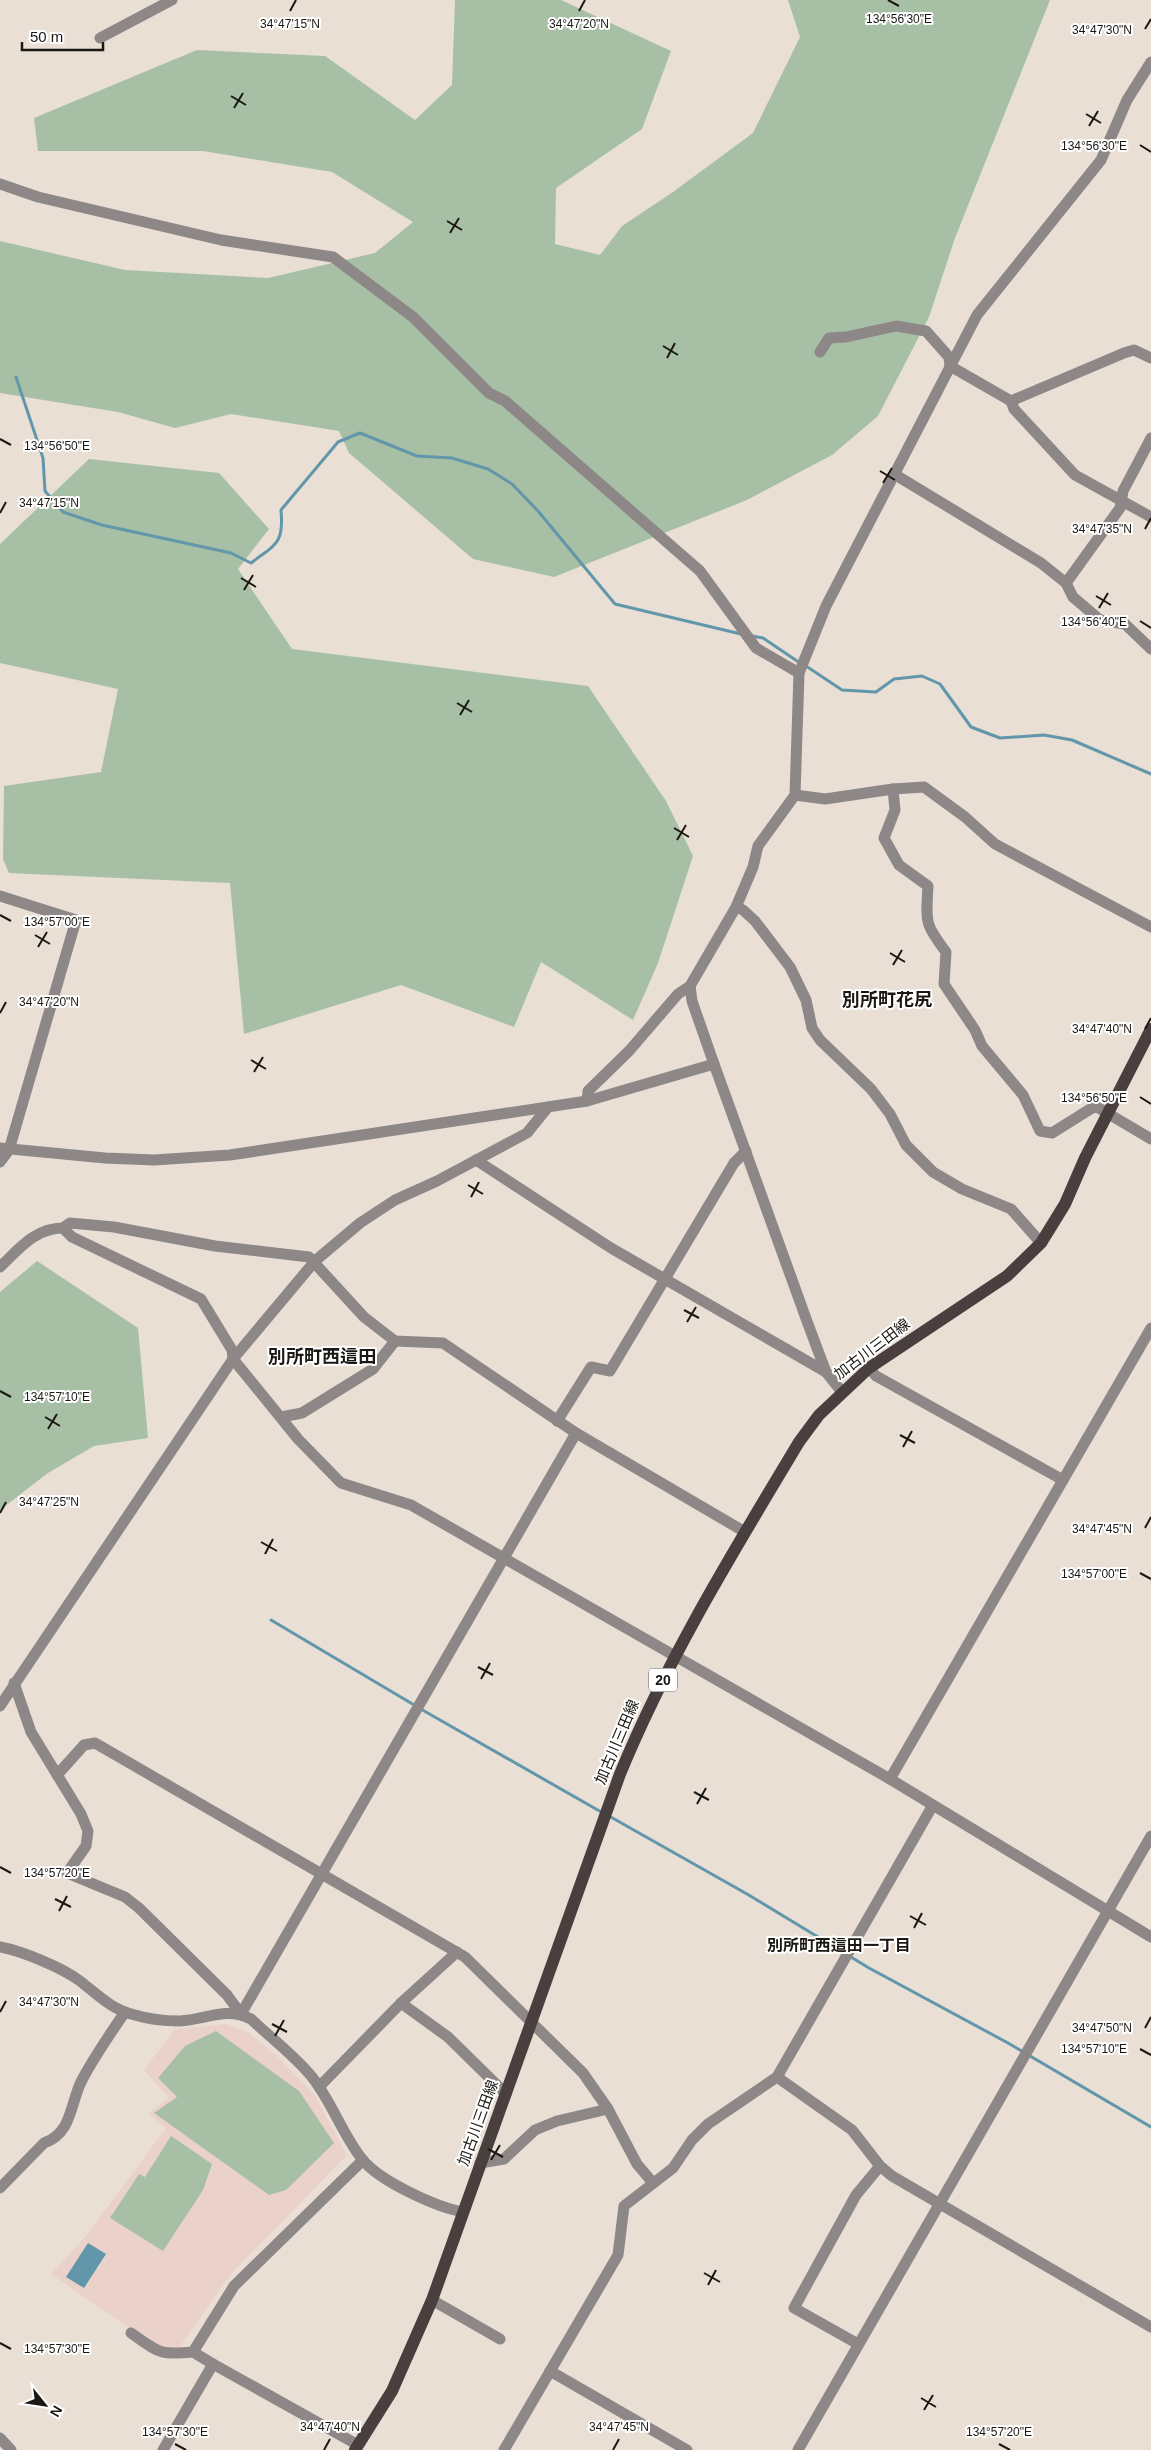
<svg xmlns="http://www.w3.org/2000/svg" width="1151" height="2450" viewBox="0 0 1151 2450" font-family="Helvetica,'Noto Sans JP',sans-serif">
  <style>
    .education { fill: #ead1ca }
    .green { fill: #a7c0a5 }
    .water { fill: #6296aa }
    .lines { fill: none; stroke-linecap: round; stroke-linejoin: round }
    .stream { stroke: #6296aa; stroke-width: 3 }
    .minor { stroke: #8d8787; stroke-width: 11 }
    .major { stroke: #4a3f3f; stroke-width: 12 }
    .ticks { fill: none; stroke: #1b1814; stroke-width: 2 }
    .labels { text-anchor: middle; stroke-width: 4; stroke-linejoin: round; paint-order: stroke }
    .shield { fill: #fff; stroke: #5f5d5a; stroke-width: 1 }
    .shield-label { font-size: 14px; font-weight: bold; fill: #1b1814 }
    .street-label { font-size: 15px; fill: #1b1814; stroke: #fff }
    .neighbourhood-label { font-size: 16px; font-weight: bold; fill: #1b1814; stroke: #fff }
    .quarter-label { font-size: 18px; font-weight: bold; fill: #1b1814; stroke: #fff }
    .ticks-label { font-size: 12px; text-anchor: middle; fill: #1b1814; stroke: #fff; stroke-width: 4; stroke-linejoin: round; paint-order: stroke }
  </style>
  <rect width="100%" height="100%" fill="#e9dfd4"/>
  <path class="education" d="M226 2024 248 2032 277 2056 314 2094 347 2155 231 2274 178 2349 156 2347 51 2274 86 2236 166 2128 149 2113 169 2098 144 2070 175 2029Z"/>
  <g class="green">
    <path d="M455 0H561L671 51 642 129 556 188 555 244 600 255 622 226 673 192 753 133 800 37 788 0H1050L955 238 929 317 878 416 832 455 747 500 554 577 473 559 349 453 339 431 231 414 175 428 118 412 0 393V241L125 270 268 278 375 253 413 222 332 172 203 151H38L34 118 197 50 325 56 415 120 452 85Z"/>
    <path d="M89 459 219 473 269 529 238 569 292 649 588 686 666 801 693 856 658 963 633 1020 541 962 514 1027 401 985 244 1034 230 883 9 873 3 859 4 786 101 772 118 689 0 663V544Z"/>
    <path d="M37 1261 138 1328 148 1438 94 1446 48 1473 0 1510V1292Z"/>
    <path d="M216 2031 299 2091 334 2143 286 2190 269 2195 154 2113 177 2097 158 2078 185 2046Z"/>
    <path d="M171 2136 212 2164 203 2190 163 2251 110 2218 139 2174 145 2177Z"/>
  </g>
  <path class="water" d="M88 2243 106 2254 84 2288 66 2277Z"/>
  <g class="lines">
    <g class="stream">
      <path d="M16 377 43 458 45 491 63 512 102 525 231 553 251 563C276 544 284 544 281 510L338 442 360 433 417 456 452 458 488 469 512 484 538 511 615 604 741 634"/>
      <path d="M752 636 763 638 800 663"/>
      <path d="M806 666 842 690 876 692 894 679 922 676 940 684 971 727 1000 738 1044 735 1072 740 1151 774"/>
      <path d="M271 1620 426 1712 603 1813"/>
      <path d="M609 1816 747 1894 869 1968 1008 2043 1151 2127"/>
    </g>
    <g class="minor">
      <path d="M100 38 172 0"/>
      <path d="M0 184 38 197 221 240 333 257 413 317 489 393 505 401 700 571 756 648 799 673"/>
      <path d="M820 352 829 338 846 337 896 326 926 331 949 357 950 366"/>
      <path d="M950 366 1011 401 1124 353 1134 350 1151 358"/>
      <path d="M1011 401 1014 409 1075 475 1151 517"/>
      <path d="M894 474 1041 563 1066 583 1073 597 1100 620 1125 624 1151 649"/>
      <path d="M1066 583 1120 508 1123 491 1151 438"/>
      <path d="M893 789 924 787 965 817 995 844 1151 927"/>
      <path d="M795 795 825 799 893 789 895 810 884 838 899 865 928 886C926 922 924 923 946 952L944 984 975 1030 982 1046 1023 1095 1040 1131 1052 1133 1092 1108 1097 1107 1151 1139"/>
      <path d="M0 896 76 920 9 1150 0 1162"/>
      <path d="M736 907 743 910 755 921 790 967 806 1000 812 1028 820 1040 871 1089 890 1114 906 1145 933 1172 962 1189 1011 1209 1041 1243"/>
      <path d="M690 986 692 1001 714 1064 808 1324 826 1372 842 1392"/>
      <path d="M587 1101 588 1091 629 1051 678 994 690 986 736 907 753 867 758 846 795 795 799 673 826 606 977 315 1101 160 1127 100 1151 62"/>
      <path d="M0 1148 105 1158 154 1160 230 1155 587 1101 714 1064"/>
      <path d="M476 1160 611 1248 826 1372"/>
      <path d="M63 1228 70 1223 114 1227 215 1246 309 1257 364 1317 395 1341 443 1343 576 1433 745 1532"/>
      <path d="M0 1267C19 1249 35 1228 63 1228L72 1237 201 1299 232 1350 233 1359 298 1439 341 1483 411 1505 890 1779 1151 1937"/>
      <path d="M869 1368 876 1376 1063 1480"/>
      <path d="M281 1417 302 1413 373 1369 395 1341"/>
      <path d="M557 1421 591 1367 610 1371 734 1163 746 1151"/>
      <path d="M14 1683 31 1732 81 1814 88 1831 86 1846 67 1873 125 1897 139 1908 227 1995 241 2014"/>
      <path d="M0 1706 233 1359 315 1261 360 1223 395 1200 437 1181 527 1133 548 1107"/>
      <path d="M57 1775 84 1745 95 1743 465 1957 583 2073 608 2109 637 2164 653 2183"/>
      <path d="M890 1779 1151 1328"/>
      <path d="M0 1947C22 1951 63 1968 80 1981 98 1995 112 2010 135 2015 148 2019 166 2021 180 2021 205 2020 226 2006 251 2019 271 2038 295 2056 312 2077 332 2102 342 2134 362 2159 379 2181 436 2207 463 2212"/>
      <path d="M401 2003 448 2037 506 2094"/>
      <path d="M241 2014 576 1433"/>
      <path d="M777 2077 852 2130 880 2166 892 2176 1151 2327"/>
      <path d="M319 2087 401 2003 457 1952"/>
      <path d="M480 2163 504 2159 535 2130 557 2121 608 2109"/>
      <path d="M0 2188 44 2143C73 2133 70 2102 82 2080 94 2057 110 2034 125 2012"/>
      <path d="M432 2300 500 2339"/>
      <path d="M131 2333C160 2353 158 2355 193 2352"/>
      <path d="M858 2344 794 2308 856 2195 880 2166"/>
      <path d="M213 2364 358 2445"/>
      <path d="M550 2371 687 2450"/>
      <path d="M0 2438 11 2450"/>
      <path d="M163 2450 213 2364 193 2352 234 2286 363 2160"/>
      <path d="M504 2450 618 2255 624 2206 673 2168 692 2140 708 2124 777 2077 933 1805"/>
      <path d="M798 2450 1151 1836"/>
    </g>
    <path class="major" d="M355 2450 392 2391 432 2300 620 1774C668 1657 735 1549 799 1442L819 1415 869 1368 1007 1276 1041 1243 1065 1204 1085 1158 1151 1029"/>
  </g>
  <path class="ticks" d="M888 0 899 6M290 11 296 0M579 11 585 0M1145 29 1151 19M231 96 246 105M234 108 243 93M1086 114 1101 123M1089 126 1098 111M1140 145 1151 152M447 221 462 230M450 233 459 218M663 346 678 355M667 358 675 343M0 439 11 445M880 471 895 480M883 483 892 468M0 513 6 502M1145 529 1151 518M241 578 256 587M244 590 253 575M1096 596 1111 605M1099 608 1108 593M1140 621 1151 628M457 703 472 712M460 715 469 700M674 828 689 837M677 840 686 825M0 915 11 921M35 935 50 944M38 947 47 932M890 953 905 962M893 965 902 950M0 1013 6 1002M1145 1029 1151 1018M251 1060 266 1069M254 1072 263 1057M1140 1097 1151 1104M468 1185 483 1194M471 1197 479 1182M684 1310 699 1318M687 1322 696 1307M0 1391 11 1397M45 1417 60 1426M48 1429 57 1414M900 1435 915 1443M903 1447 912 1431M0 1513 6 1502M1145 1528 1151 1517M261 1542 277 1551M265 1554 273 1539M1140 1573 1151 1579M478 1667 493 1675M481 1679 490 1663M694 1792 709 1800M697 1804 706 1788M0 1867 11 1873M55 1899 71 1907M59 1911 67 1896M910 1916 926 1925M914 1928 922 1913M0 2012 6 2001M272 2024 287 2032M1145 2028 1151 2017M275 2036 284 2020M1140 2049 1151 2055M488 2149 503 2157M491 2160 500 2145M704 2273 720 2282M708 2285 716 2270M0 2343 11 2349M921 2398 936 2407M924 2410 933 2395M175 2444 186 2450M999 2444 1010 2450M324 2450 330 2439M613 2450 619 2439"/>
  <g class="labels">
    <rect class="shield" x="649" y="1668.5" width="28" height="23" rx="4"/>
    <g class="shield-label">
      <text x="663" y="1685">20</text>
    </g>
    <g class="street-label">
      <text transform="translate(872 1349) rotate(-37)" y="5">加古川三田線</text>
      <text transform="translate(617 1742) rotate(-67)" y="5">加古川三田線</text>
      <text transform="translate(478 2123) rotate(-70)" y="5">加古川三田線</text>
    </g>
    <g class="neighbourhood-label">
      <text x="839" y="1951">別所町西這田一丁目</text>
    </g>
    <g class="quarter-label">
      <text x="887" y="1006">別所町花尻</text>
      <text x="322" y="1363">別所町西這田</text>
    </g>
  </g>
  <g class="ticks-label">
    <text x="899" y="23">134°56'30"E</text>
    <text x="290" y="28">34°47'15"N</text>
    <text x="579" y="28">34°47'20"N</text>
    <text x="1102" y="34">34°47'30"N</text>
    <text x="1094" y="150">134°56'30"E</text>
    <text x="57" y="450">134°56'50"E</text>
    <text x="49" y="507">34°47'15"N</text>
    <text x="1102" y="533">34°47'35"N</text>
    <text x="1094" y="626">134°56'40"E</text>
    <text x="57" y="926">134°57'00"E</text>
    <text x="49" y="1006">34°47'20"N</text>
    <text x="1102" y="1033">34°47'40"N</text>
    <text x="1094" y="1102">134°56'50"E</text>
    <text x="57" y="1401">134°57'10"E</text>
    <text x="49" y="1506">34°47'25"N</text>
    <text x="1102" y="1533">34°47'45"N</text>
    <text x="1094" y="1578">134°57'00"E</text>
    <text x="57" y="1877">134°57'20"E</text>
    <text x="49" y="2006">34°47'30"N</text>
    <text x="1102" y="2032">34°47'50"N</text>
    <text x="1094" y="2053">134°57'10"E</text>
    <text x="57" y="2353">134°57'30"E</text>
    <text x="330" y="2431">34°47'40"N</text>
    <text x="619" y="2431">34°47'45"N</text>
    <text x="175" y="2436">134°57'30"E</text>
    <text x="999" y="2436">134°57'20"E</text>
  </g>
  <g transform="translate(45 2405) rotate(120)" stroke="#ffffff" stroke-width="4" paint-order="stroke">
  <path d="M0-4L9 19L0 12L-9 19Z" fill="#1b1814"/>
  <text y="-8" font-size="14" font-weight="bold" text-anchor="middle" fill="#1b1814">N</text>
  </g>
  <path d="M22 42v8h81v-8" fill="none" stroke="#1b1814" stroke-width="2.5"/>
  <text x="30" y="42" font-size="15" fill="#1b1814" stroke="#ffffff" stroke-width="4" paint-order="stroke">50 m</text>
</svg>
